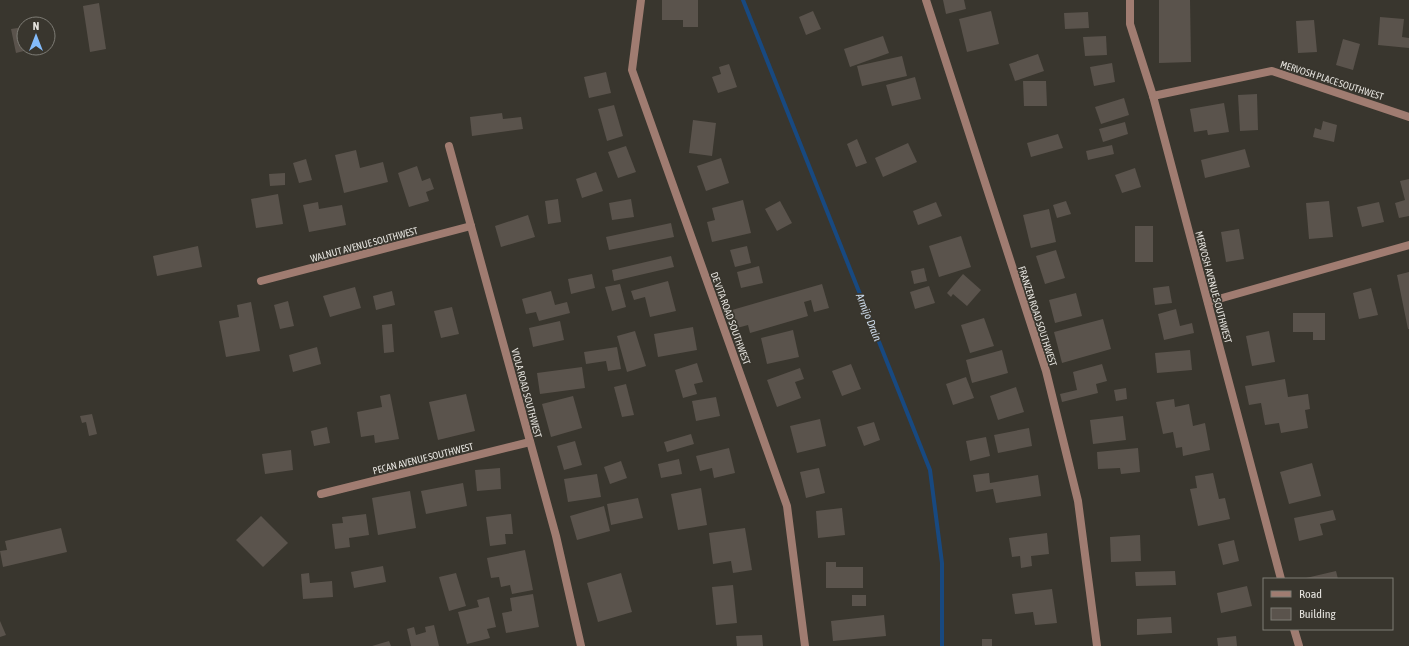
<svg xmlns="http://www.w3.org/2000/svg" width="1409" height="646" viewBox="0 0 1409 646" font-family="'Asap Condensed',sans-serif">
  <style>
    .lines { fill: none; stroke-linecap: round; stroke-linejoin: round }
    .stream { stroke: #184980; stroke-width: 4 }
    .building { fill: #5a534c }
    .street { stroke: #a07c71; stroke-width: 8 }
    .labels { text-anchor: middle; stroke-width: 3.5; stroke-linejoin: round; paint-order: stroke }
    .street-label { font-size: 10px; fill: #e6e4df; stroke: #39362e }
    .water-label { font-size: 11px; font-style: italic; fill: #cfdded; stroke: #39362e }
  </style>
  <rect width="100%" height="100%" fill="#39362e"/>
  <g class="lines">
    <path class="stream" d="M743 0 930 470 942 563V646"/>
  </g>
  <g class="building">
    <path d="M662 0H698V27H683V20H662Z"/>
    <path d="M943 0H964L966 9 946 14Z"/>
    <path d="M1159 0H1190L1191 62 1159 63Z"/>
    <path d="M99 3 106 49 90 52 83 6Z"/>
    <path d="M813 11 821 29 806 35 799 17Z"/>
    <path d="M991 11 999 44 967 52 959 19Z"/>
    <path d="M1088 12 1089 28 1065 29 1064 13Z"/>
    <path d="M1380 17 1404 19 1402 37 1409 38V48L1378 45Z"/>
    <path d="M1314 20 1317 52 1298 53 1296 21Z"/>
    <path d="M24 27V48L32 49 16 53 11 29Z"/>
    <path d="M883 36 889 53 850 67 844 49Z"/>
    <path d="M1106 36 1107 55 1085 56 1083 37Z"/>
    <path d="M1343 39 1360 44 1353 70 1336 65Z"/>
    <path d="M1038 54 1044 71 1015 81 1009 64Z"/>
    <path d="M902 56 907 76 862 86 857 66Z"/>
    <path d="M1112 63 1115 82 1094 86 1090 67Z"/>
    <path d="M729 64 737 87 718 93 712 77 721 74 719 67Z"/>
    <path d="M606 72 611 93 589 98 584 77Z"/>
    <path d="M915 77 921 99 892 106 886 85Z"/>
    <path d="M1023 81H1046L1047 106H1024Z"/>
    <path d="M1257 94 1258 130 1240 131 1238 95Z"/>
    <path d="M1124 98 1129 115 1101 124 1095 107Z"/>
    <path d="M1224 103 1229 132 1208 135 1207 130 1194 132 1190 109Z"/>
    <path d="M614 105 623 136 607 141 598 109Z"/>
    <path d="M502 113 503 119 521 117 523 129 472 136 470 117Z"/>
    <path d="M693 120 716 123 712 156 689 153Z"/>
    <path d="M1323 121 1337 125 1334 142 1313 137 1315 128 1321 130Z"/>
    <path d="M1125 122 1128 134 1103 142 1099 129Z"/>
    <path d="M1058 134 1063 148 1031 157 1027 143Z"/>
    <path d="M857 139 867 163 856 167 847 144Z"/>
    <path d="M908 143 917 162 883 177 875 158Z"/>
    <path d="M1112 145 1114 154 1088 160 1086 151Z"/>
    <path d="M626 146 636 172 618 178 608 152Z"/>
    <path d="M1245 149 1250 167 1205 178 1201 160Z"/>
    <path d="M356 150 360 168 383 162 388 182 344 193 335 155Z"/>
    <path d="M721 158 729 183 706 191 697 166Z"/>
    <path d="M306 159 312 180 299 183 293 163Z"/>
    <path d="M417 166 422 181 430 178 434 189 426 192 429 201 409 207 398 173Z"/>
    <path d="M1135 168 1141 187 1122 193 1115 175Z"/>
    <path d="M596 172 603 191 582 198 576 179Z"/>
    <path d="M285 173V185L270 186 269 174Z"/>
    <path d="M1409 179V216L1399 218 1395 203 1405 200 1400 181Z"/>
    <path d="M278 194 283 224 256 228 251 199Z"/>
    <path d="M558 199 561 222 548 224 545 201Z"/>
    <path d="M631 199 634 217 612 220 609 203Z"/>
    <path d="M743 200 751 233 712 242 707 222 715 220 712 208Z"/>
    <path d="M780 201 792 223 777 231 765 209Z"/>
    <path d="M1066 201 1071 214 1057 218 1053 205Z"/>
    <path d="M1329 201 1333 237 1309 239 1306 203Z"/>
    <path d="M318 202 319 209 342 205 346 225 309 232 303 205Z"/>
    <path d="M936 202 942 216 918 225 913 211Z"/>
    <path d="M1379 202 1384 222 1362 227 1357 207Z"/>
    <path d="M1049 209 1056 242 1031 248 1023 215Z"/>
    <path d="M528 215 535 237 501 247 495 226Z"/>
    <path d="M671 223 674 237 609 250 606 237Z"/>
    <rect x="1135" y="226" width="18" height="36"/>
    <path d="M1239 229 1244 259 1226 262 1221 232Z"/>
    <path d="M961 236 971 267 939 277 929 246Z"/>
    <path d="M198 246 202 267 157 276 153 256Z"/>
    <path d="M747 246 751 263 735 267 730 250Z"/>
    <path d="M1056 250 1065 278 1045 284 1036 256Z"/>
    <path d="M671 256 674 267 614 281 612 270Z"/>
    <path d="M759 266 763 283 741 288 737 272Z"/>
    <path d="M924 268 927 281 914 284 911 271Z"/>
    <path d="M1409 272V329H1408L1397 275Z"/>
    <path d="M592 274 595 288 571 294 568 279Z"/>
    <path d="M963 274 981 290 967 306 953 294 951 297 947 293Z"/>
    <path d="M668 281 676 311 650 317 645 297 634 300 631 291Z"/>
    <path d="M620 284 626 307 612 311 605 287Z"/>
    <path d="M822 284 829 308 814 312 811 300 804 302 808 316 750 333 748 325 737 328 732 310Z"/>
    <path d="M929 286 935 303 915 309 910 292Z"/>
    <path d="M1169 286 1172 303 1155 305 1153 288Z"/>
    <path d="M355 287 361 308 330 317 323 296Z"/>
    <path d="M1371 288 1378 315 1359 319 1353 293Z"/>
    <path d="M392 291 395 305 376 310 373 296Z"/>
    <path d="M551 291 555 305 567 302 570 313 539 321 536 312 526 314 522 299Z"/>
    <path d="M1076 293 1082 316 1055 323 1049 300Z"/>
    <path d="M288 301 294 326 280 329 274 305Z"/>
    <path d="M251 302 260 351 226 357 219 321 239 317 237 305Z"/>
    <path d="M452 307 459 334 441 338 434 311Z"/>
    <path d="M1176 309 1180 326 1192 323 1194 333 1164 340 1158 314Z"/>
    <path d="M1293 313H1325V340H1313V332H1293Z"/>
    <path d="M984 318 994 346 970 353 961 325Z"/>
    <path d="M1103 319 1111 349 1062 363 1054 332Z"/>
    <path d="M560 321 564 340 533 347 529 328Z"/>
    <path d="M392 324 394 352 384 353 382 325Z"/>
    <path d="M693 327 697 350 658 357 654 334Z"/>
    <path d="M793 330 799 357 767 364 761 338Z"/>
    <path d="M635 331 646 366 627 372 617 336Z"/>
    <path d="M1269 331 1275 362 1252 366 1246 336Z"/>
    <path d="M317 347 321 364 293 372 289 355Z"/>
    <path d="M617 347 621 369 608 371 606 361 586 364 584 352Z"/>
    <path d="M1002 350 1008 373 972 383 966 360Z"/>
    <path d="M1190 350 1192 370 1157 373 1155 353Z"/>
    <path d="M697 363 703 382 694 384 697 394 683 398 675 370Z"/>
    <path d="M851 364 861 389 842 396 832 371Z"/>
    <path d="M1102 364 1107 381 1096 384 1098 393 1062 402 1060 394 1077 390 1073 372Z"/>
    <path d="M582 367 585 388 540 394 537 373Z"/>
    <path d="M800 368 804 379 795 382 801 398 777 407 767 380Z"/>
    <path d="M966 377 974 398 953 405 946 384Z"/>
    <path d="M1285 379 1288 397 1308 394 1310 409 1305 410 1308 428 1281 433 1279 423 1265 425 1261 403 1249 405 1245 386Z"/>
    <path d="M626 384 634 415 622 417 614 387Z"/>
    <path d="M1016 387 1024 412 998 420 990 396Z"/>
    <path d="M1126 388 1127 399 1116 401 1114 390Z"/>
    <path d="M390 394 399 439 375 443 374 435 361 437 357 412 382 407 380 396Z"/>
    <path d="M466 394 475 431 438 440 429 402Z"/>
    <path d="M573 396 582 428 551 437 542 404Z"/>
    <path d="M716 397 720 416 696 421 692 401Z"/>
    <path d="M1174 399 1175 407 1189 404 1193 426 1205 423 1210 450 1183 456 1182 447 1176 448 1173 432 1163 434 1156 402Z"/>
    <path d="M92 414 97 434 89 436 86 422 82 423 80 416Z"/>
    <path d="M1123 416 1126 440 1093 444 1090 420Z"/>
    <path d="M820 419 826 446 797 453 790 426Z"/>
    <path d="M874 422 880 440 864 446 857 427Z"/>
    <path d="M327 427 330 443 314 446 311 431Z"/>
    <path d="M1029 428 1032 446 998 453 994 435Z"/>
    <path d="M691 434 694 444 667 452 664 442Z"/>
    <path d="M986 437 990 456 970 461 966 441Z"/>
    <path d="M575 441 582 465 564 470 557 446Z"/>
    <path d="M729 448 735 473 714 478 712 468 700 471 696 456Z"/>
    <path d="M1138 448 1140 472 1121 474 1120 468 1098 469 1097 452Z"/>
    <path d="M291 450 293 470 265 474 262 454Z"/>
    <path d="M679 459 682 474 661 478 658 464Z"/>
    <path d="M621 461 627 478 610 484 604 467Z"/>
    <path d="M1312 463 1321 496 1289 504 1280 472Z"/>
    <path d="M500 468 501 489 477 491 475 470Z"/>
    <path d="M819 468 825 493 806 498 800 472Z"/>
    <path d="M989 473 990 483 1038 475 1041 496 996 503 993 489 976 492 973 475Z"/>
    <path d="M1213 473 1219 499 1225 498 1230 519 1198 526 1190 489 1197 488 1195 476Z"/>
    <path d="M597 474 601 497 568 502 564 479Z"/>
    <path d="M463 483 467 506 426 514 421 491Z"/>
    <path d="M701 488 707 525 678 530 671 494Z"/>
    <path d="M410 491 416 528 378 535 372 498Z"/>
    <path d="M638 498 643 518 611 525 607 504Z"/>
    <path d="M604 506 610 531 577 540 570 516Z"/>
    <path d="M842 508 845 535 818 538 816 511Z"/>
    <path d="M1333 510 1336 520 1320 524 1323 535 1299 541 1294 518Z"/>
    <path d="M366 514 369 535 349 538 350 547 335 549 332 524 343 523 342 517Z"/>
    <path d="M511 514 513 534H505L506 544 490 546 486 517Z"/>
    <path d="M261 516 288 543 263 567 236 540Z"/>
    <path d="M61 528 67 552 3 567 0 551 7 550 5 541Z"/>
    <path d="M745 528 752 570 733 573 731 561 713 564 709 533Z"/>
    <path d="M1047 533 1049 554 1031 556 1032 566 1021 568 1020 556 1012 557 1009 538Z"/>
    <path d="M1140 535 1141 561 1111 562 1110 537Z"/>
    <path d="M1234 540 1239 561 1223 565 1218 544Z"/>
    <path d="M525 550 533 590 512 594 510 585 501 587 499 577 491 578 487 558Z"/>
    <path d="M826 562H836V567H863V588H826Z"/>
    <path d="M383 566 386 582 354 588 351 572Z"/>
    <path d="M1175 571 1176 585 1136 586 1135 572Z"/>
    <path d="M1336 571 1338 579H1306V578Z"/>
    <path d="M309 573 310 583 332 581 333 597 303 599 301 574Z"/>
    <path d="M456 573 466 606 449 611 439 577Z"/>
    <path d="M621 573 632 612 598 622 587 583Z"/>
    <path d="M733 585 737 623 716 625 712 587Z"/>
    <path d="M1247 586 1252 606 1221 613 1217 593Z"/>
    <path d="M1052 589 1057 623 1035 625 1033 612 1015 614 1012 594Z"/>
    <path d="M533 594 539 627 506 633 502 613 512 611 510 598Z"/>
    <rect x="852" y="595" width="14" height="11"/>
    <path d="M489 597 496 627 487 629 490 638 467 644 458 612 479 607 477 600Z"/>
    <path d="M884 615 886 636 833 641 831 621Z"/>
    <path d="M1171 617 1172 633 1137 635V619Z"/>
    <path d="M0 621 6 635 0 637Z"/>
    <path d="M434 625 439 646H411L407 629 414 627 416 635 426 632 425 627Z"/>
    <path d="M762 635 763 646H737L736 636Z"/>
    <path d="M1236 636 1237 646H1218L1217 638Z"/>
    <rect x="982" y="639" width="10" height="7"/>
    <path d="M389 641 391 646H372Z"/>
  </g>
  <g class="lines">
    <g class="street">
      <path d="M641 0 632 70 787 506 805 646"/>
      <path d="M926 0 1046 371 1078 501 1097 646"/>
      <path d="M1130 0V24L1153 96 1281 579"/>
      <path d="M1153 96 1272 71 1409 117"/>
      <path d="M449 146 556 536 581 646"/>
      <path d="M261 281 471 226"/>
      <path d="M1208 302 1409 245"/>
      <path d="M321 494 530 442"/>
      <path d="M1294 629 1299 646"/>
    </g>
  </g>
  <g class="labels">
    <g class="street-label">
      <text transform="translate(1332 80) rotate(18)" y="4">MERVOSH PLACE SOUTHWEST</text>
      <text transform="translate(364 244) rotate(-15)" y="4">WALNUT AVENUE SOUTHWEST</text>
      <text transform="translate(1214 287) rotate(75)" y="4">MERVOSH AVENUE SOUTHWEST</text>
      <text transform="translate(1038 316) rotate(72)" y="4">FRANZEN ROAD SOUTHWEST</text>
      <text transform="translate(731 318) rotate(70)" y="4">DE VITA ROAD SOUTHWEST</text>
      <text transform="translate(527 393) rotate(75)" y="4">VIOLA ROAD SOUTHWEST</text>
      <text transform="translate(423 458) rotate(-14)" y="4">PECAN AVENUE SOUTHWEST</text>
    </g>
    <g class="water-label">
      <text transform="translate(869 317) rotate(68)" y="4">Armijo Drain</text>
    </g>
  </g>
  <rect x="1263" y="578" width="130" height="52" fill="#39362e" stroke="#7e7c75"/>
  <rect x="1271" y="591" width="20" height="6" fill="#a07c71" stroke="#7e7c75"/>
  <text x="1299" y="598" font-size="12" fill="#e6e4df">Road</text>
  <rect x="1271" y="608" width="20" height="12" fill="#5a534c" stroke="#7e7c75"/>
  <text x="1299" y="618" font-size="12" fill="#e6e4df">Building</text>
  <g transform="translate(36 36)"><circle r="19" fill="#39362e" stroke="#7e7c75"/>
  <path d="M0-3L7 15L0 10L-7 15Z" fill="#84bcfb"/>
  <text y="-6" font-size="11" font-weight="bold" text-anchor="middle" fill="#e6e4df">N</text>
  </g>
</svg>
